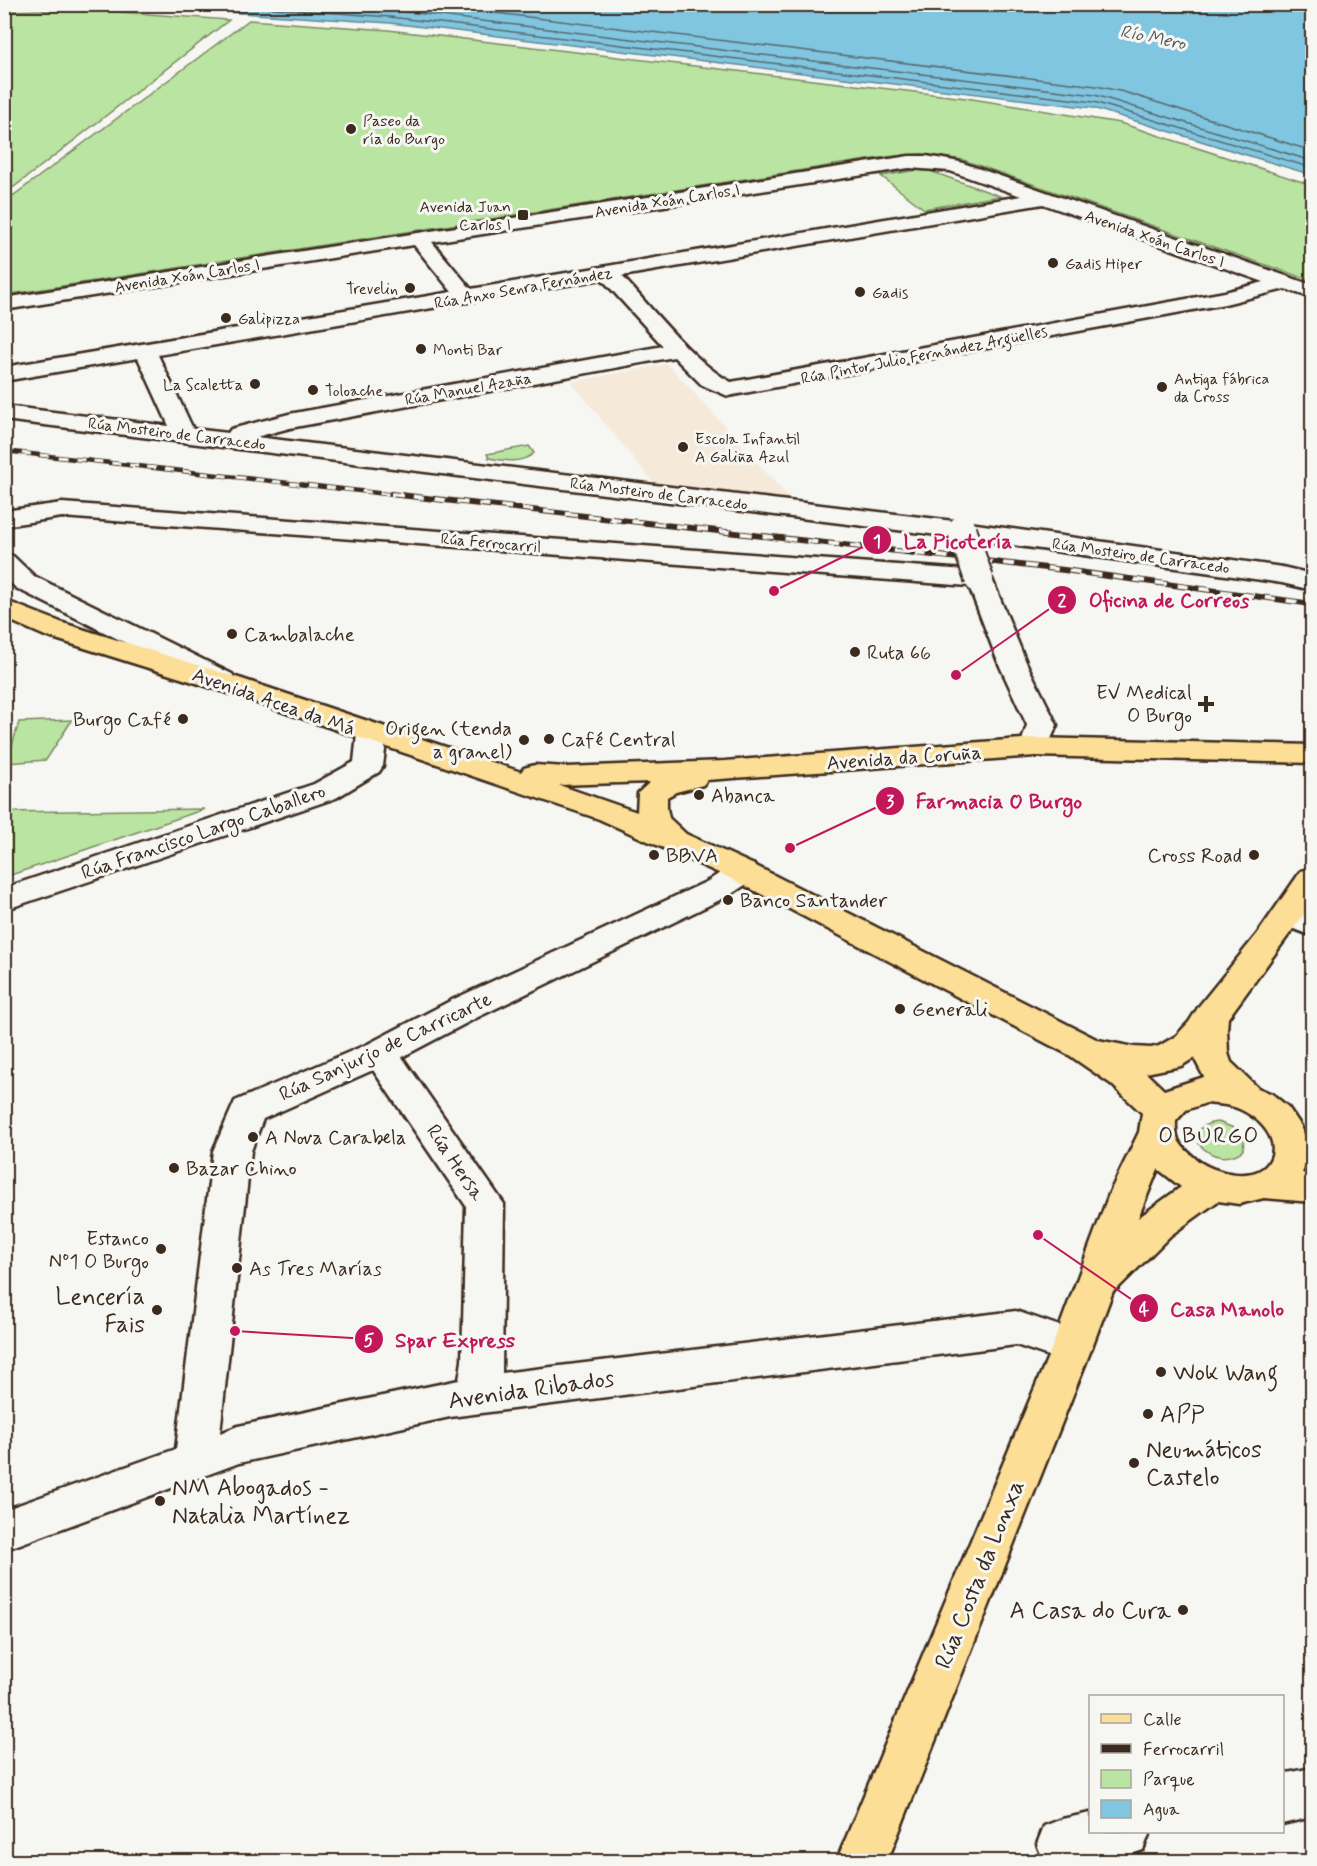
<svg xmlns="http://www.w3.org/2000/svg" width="1317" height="1866" viewBox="0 0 1317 1866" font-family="Mynerve,sans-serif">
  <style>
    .built { fill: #f5e9da }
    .green { fill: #bae4a1; stroke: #7a8760; stroke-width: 1.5 }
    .water { fill: #80c6e1; stroke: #648893; stroke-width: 1.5 }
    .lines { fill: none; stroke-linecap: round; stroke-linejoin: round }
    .shore { stroke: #57686c; stroke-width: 1.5 }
    .minor-casing { stroke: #3b2a1e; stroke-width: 5 }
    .major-casing { stroke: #3b2a1e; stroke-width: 5 }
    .minor { fill: #f6f6f2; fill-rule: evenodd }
    .major { fill: #fcde96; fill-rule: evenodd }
    .rail-far1-casing { stroke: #3b2a1e; stroke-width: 4.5 }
    .rail-casing { stroke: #3b2a1e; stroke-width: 6 }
    .rail-far1 { stroke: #f6f6f2; stroke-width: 3; stroke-dasharray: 9; stroke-linecap: butt }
    .rail { stroke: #f6f6f2; stroke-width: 4; stroke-dasharray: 11; stroke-linecap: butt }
    .minor-bridge-casing { stroke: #3b2a1e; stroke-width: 32; stroke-linecap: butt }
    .minor-bridge { stroke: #f6f6f2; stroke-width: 28 }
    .poi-dot { fill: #3b2a1e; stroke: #f6f6f2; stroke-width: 2 }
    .labels { text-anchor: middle; stroke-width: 6; stroke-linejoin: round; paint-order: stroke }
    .far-poi-label { font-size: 16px; fill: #3b2a1e; stroke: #f6f6f2; text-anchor: start }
    .far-street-label { font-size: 16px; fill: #3b2a1e; stroke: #f6f6f2 }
    .far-water-label { font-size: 18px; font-style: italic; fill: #505958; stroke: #f6f6f2 }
    .poi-label { font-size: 20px; fill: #3b2a1e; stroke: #f6f6f2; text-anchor: start }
    .street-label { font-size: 20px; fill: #3b2a1e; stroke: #f6f6f2 }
    .quarter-label { font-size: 22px; letter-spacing: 1.5px; fill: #3b2a1e; stroke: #f6f6f2 }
    .near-poi-label { font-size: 24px; fill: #3b2a1e; stroke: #f6f6f2; text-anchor: start }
    .near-street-label { font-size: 24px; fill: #3b2a1e; stroke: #f6f6f2 }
    .leader { fill: none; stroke: #c2185b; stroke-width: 2 }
    .callout-dot { fill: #c2185b; stroke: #f6f6f2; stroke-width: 2 }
    .mark-label { font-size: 18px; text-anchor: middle; font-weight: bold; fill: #fff }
    .callout-label { font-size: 21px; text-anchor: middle; font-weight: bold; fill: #c2185b; stroke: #f6f6f2; stroke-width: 6; stroke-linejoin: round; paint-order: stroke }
  </style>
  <rect width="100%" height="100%" fill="#f6f6f2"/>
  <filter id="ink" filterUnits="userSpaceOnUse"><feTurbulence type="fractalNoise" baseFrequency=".0167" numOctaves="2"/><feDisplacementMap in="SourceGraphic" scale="12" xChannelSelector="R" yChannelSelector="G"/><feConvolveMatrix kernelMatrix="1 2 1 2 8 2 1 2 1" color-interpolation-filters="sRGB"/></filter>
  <g filter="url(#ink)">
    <path class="built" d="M667 364 710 410 790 499 654 483 571 382Z"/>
    <g class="green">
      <path d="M81 9 229 20 14 187 5 188V11Z"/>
      <path d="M249 20 388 30 966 98 1120 123 1312 185V281L963 160 921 154 886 157 5 295V197L14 195Z"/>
      <path d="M917 170 930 171 1000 196 924 209 881 176Z"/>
      <path d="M529 446 534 453C522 464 504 461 489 458L487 454Z"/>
      <path d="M72 720 46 760 7 763 19 722Z"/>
      <path d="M205 809 5 877V812Z"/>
      <path d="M1218 1122 1234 1128 1244 1138 1243 1150C1229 1161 1211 1158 1199 1144 1194 1129 1204 1123 1218 1122Z"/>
    </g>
    <path class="water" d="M119 5H1312V175L1093 108 390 23Z"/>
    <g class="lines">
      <g class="shore">
        <path d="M216 4 390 17 1094 102 1312 168"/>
        <path d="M320 4 391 10 1095 95 1312 161"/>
        <path d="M421 4 1096 86 1124 92 1312 151"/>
      </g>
      <defs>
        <g id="minor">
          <path d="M909 156H926L960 162 1312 285V298L1285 289 1225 304 728 396 702 385 674 357 290 428 256 437 962 522 1282 567 1312 574V590L1282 583 962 538 4 420V406L169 426 138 358 4 381V367L452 292 414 245 4 310V298ZM909 168 950 171 1021 196 471 289 432 242ZM1043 204 1264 282 1225 292 731 382C695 364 650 306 622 276ZM602 279 663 346 289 414 231 429 228 433 193 429 158 355Z"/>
          <path d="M62 503 979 571 988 573 992 579 1026 662 1057 725 1045 753 1035 756 1025 753 1020 747 1027 725 998 662 969 586 62 517 4 526V511Z"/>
          <path d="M4 553 13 556 34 576 232 674 236 680 232 686 222 688 212 686 16 588 4 576Z"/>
          <path d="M372 725 382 728 387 734 383 766 379 772 336 798 4 910V888L314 784 354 762 357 734 362 728Z"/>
          <path d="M743 862 754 865 759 872 754 879 730 895 476 1018 402 1057 504 1204 502 1373 1016 1311 1086 1335 1092 1347 1086 1359 1072 1364 1016 1345 450 1417 239 1463 4 1550V1510L176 1449 213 1151 235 1101 368 1044 452 1000 708 881 732 865ZM373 1070 466 1206 462 1361 459 1380 238 1426 220 1433 251 1151 263 1119Z"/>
          <path d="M1290 904 1312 912V936L1278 923 1274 915 1278 907Z"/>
          <path d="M1312 1768V1817L1282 1824V1774Z"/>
          <path d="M1090 1813V1832H1150L1143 1850C1110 1863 1079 1862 1044 1862L1037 1844 1044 1826 1062 1819Z"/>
        </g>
        <path id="major" d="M4 600 63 623 242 679 521 772 524 768 535 765 566 767 725 761 1035 738 1312 745V763L1035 756 707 780 703 785 676 792 667 797V808L669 818 686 834 754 865 1098 1040 1134 1047 1151 1048 1159 1046 1176 1036 1189 1022 1199 1006 1258 933 1301 871 1312 868V903L1228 1018 1227 1030 1228 1053 1231 1062 1258 1088 1272 1094 1288 1107 1301 1126 1309 1147V1157L1302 1173 1312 1174V1202L1264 1198 1239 1204 1218 1201 1171 1235 1117 1289 1113 1291 1092 1347 887 1862H836L1052 1347 1109 1194 1139 1132 1142 1113 1111 1084 1069 1055 732 879 599 819 222 691 43 635 4 618ZM650 782 638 793 637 812 559 785ZM1194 1058 1204 1077 1164 1090 1146 1073 1181 1066ZM1206 1103C1215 1104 1225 1104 1234 1107 1253 1113 1280 1135 1271 1158 1260 1185 1212 1173 1196 1159 1180 1145 1175 1142 1176 1121L1186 1110ZM1158 1169 1181 1187 1138 1218Z"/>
      </defs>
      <use href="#minor" class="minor-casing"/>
      <use href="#major" class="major-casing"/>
      <use href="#minor" class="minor"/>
      <use href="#major" class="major"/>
      <defs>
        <path id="rail-far1" d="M4 451 404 496"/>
        <path id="rail" d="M391 494 1064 570 1312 604"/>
      </defs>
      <use href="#rail-far1" class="rail-far1-casing"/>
      <use href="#rail" class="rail-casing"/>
      <use href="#rail-far1" class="rail-far1"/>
      <use href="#rail" class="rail"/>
      <defs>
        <path id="minor-bridge" d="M962 530 979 579"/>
      </defs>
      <use href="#minor-bridge" class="minor-bridge-casing"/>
      <use href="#minor-bridge" class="minor-bridge"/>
    </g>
  </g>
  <g class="poi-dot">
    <circle cx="351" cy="129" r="6"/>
    <rect x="517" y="209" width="12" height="12" rx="3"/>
    <circle cx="1053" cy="263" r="6"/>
    <circle cx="410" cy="288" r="6"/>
    <circle cx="860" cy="292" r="6"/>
    <circle cx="226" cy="318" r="6"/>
    <circle cx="421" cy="349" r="6"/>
    <circle cx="255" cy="384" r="6"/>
    <circle cx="1162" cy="387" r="6"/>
    <circle cx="313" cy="390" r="6"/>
    <circle cx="683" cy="447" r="6"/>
    <circle cx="232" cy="634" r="6"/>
    <circle cx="855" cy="652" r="6"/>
    <path d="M1203 695h6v6h6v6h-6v6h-6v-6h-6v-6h6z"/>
    <circle cx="183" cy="719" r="6"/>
    <circle cx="549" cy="739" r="6"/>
    <circle cx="524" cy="740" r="6"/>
    <circle cx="699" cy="795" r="6"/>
    <circle cx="654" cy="855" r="6"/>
    <circle cx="1254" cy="855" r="6"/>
    <circle cx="728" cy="900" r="6"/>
    <circle cx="900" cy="1009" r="6"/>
    <circle cx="253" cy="1137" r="6"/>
    <circle cx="174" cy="1168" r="6"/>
    <circle cx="161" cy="1249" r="6"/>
    <circle cx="237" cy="1268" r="6"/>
    <circle cx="157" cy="1310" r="6"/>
    <circle cx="1161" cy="1372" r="6"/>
    <circle cx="1148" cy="1414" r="6"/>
    <circle cx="1134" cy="1463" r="6"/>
    <circle cx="160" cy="1501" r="6"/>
    <circle cx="1183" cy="1610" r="6"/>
  </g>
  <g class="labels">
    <g class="far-poi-label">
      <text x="363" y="126">Paseo da<tspan x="363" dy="18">ría do Burgo</tspan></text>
      <text x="511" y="212" text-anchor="end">Avenida Juan<tspan x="511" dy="18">Carlos I</tspan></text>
      <text x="1065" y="269">Gadis Hiper</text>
      <text x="398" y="294" text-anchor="end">Trevelin</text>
      <text x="872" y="298">Gadis</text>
      <text x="238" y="324">Galipizza</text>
      <text x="433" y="355">Monti Bar</text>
      <text x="1174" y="384">Antiga fábrica<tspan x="1174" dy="18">da Cross</tspan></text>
      <text x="243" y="390" text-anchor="end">La Scaletta</text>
      <text x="325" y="396">Toloache</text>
      <text x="695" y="444">Escola Infantil<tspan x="695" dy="18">A Galiña Azul</tspan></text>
    </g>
    <g class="far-street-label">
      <text transform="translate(667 200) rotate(-9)" y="6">Avenida Xoán Carlos I</text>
      <text transform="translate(1155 238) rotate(19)" y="6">Avenida Xoán Carlos I</text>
      <text transform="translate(187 275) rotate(-9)" y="6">Avenida Xoán Carlos I</text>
      <text transform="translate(523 287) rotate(-10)" y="6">Rúa Anxo Senra Fernández</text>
      <text transform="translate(924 354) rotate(-11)" y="6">Rúa Pintor Julio Fernández Argüelles</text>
      <text transform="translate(468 388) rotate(-10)" y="6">Rúa Manuel Azaña</text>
      <text transform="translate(177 433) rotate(7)" y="6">Rúa Mosteiro de Carracedo</text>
      <text transform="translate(659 493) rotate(7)" y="6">Rúa Mosteiro de Carracedo</text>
      <text transform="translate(491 542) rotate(5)" y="6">Rúa Ferrocarril</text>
      <text transform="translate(1141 555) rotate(8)" y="6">Rúa Mosteiro de Carracedo</text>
    </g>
    <g class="far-water-label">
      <text transform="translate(1153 37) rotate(11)" y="6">Río Mero</text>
    </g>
    <g class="poi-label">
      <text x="244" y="641">Cambalache</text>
      <text x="867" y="659">Ruta 66</text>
      <text x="1192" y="699" text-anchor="end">EV Medical<tspan x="1192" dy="23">O Burgo</tspan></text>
      <text x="171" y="726" text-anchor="end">Burgo Café</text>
      <text x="512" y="735" text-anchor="end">Origen (tenda<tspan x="512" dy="23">a granel)</tspan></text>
      <text x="561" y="746">Café Central</text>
      <text x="711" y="802">Abanca</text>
      <text x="666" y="862">BBVA</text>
      <text x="1242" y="862" text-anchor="end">Cross Road</text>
      <text x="740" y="907">Banco Santander</text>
      <text x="912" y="1016">Generali</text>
      <text x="265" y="1144">A Nova Carabela</text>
      <text x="186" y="1175">Bazar Chino</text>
      <text x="149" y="1245" text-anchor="end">Estanco<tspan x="149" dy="23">Nº1 O Burgo</tspan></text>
      <text x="249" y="1275">As Tres Marías</text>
    </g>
    <g class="street-label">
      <text transform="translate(274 701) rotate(19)" y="7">Avenida Acea da Má</text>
      <text transform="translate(904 757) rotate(-4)" y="7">Avenida da Coruña</text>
      <text transform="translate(203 831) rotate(-19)" y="7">Rúa Francisco Largo Caballero</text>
      <text transform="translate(385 1046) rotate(-25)" y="7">Rúa Sanjurjo de Carricarte</text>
      <text transform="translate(456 1162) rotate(56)" y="7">Rúa Hersa</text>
    </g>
    <g class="quarter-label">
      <text x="1209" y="1143">O BURGO</text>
    </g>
    <g class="near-poi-label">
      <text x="145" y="1304" text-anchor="end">Lencería<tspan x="145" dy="28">Fais</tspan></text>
      <text x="1173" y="1380">Wok Wang</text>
      <text x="1160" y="1422">APP</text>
      <text x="1146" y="1457">Neumáticos<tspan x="1146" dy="28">Castelo</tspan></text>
      <text x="172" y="1495">NM Abogados -<tspan x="172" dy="28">Natalia Martínez</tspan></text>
      <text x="1171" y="1618" text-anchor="end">A Casa do Cura</text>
    </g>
    <g class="near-street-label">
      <text transform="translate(531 1389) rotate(-8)" y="8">Avenida Ribados</text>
      <text transform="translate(979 1574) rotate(-68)" y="8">Rúa Costa da Lonxa</text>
    </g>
  </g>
  <path class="leader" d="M774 591L877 540M956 675L1062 600M790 848L890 801M1038 1235L1144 1308M235 1331L369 1339"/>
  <g class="callout-dot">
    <circle cx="774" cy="591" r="6"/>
    <circle cx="956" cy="675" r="6"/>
    <circle cx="790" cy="848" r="6"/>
    <circle cx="1038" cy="1235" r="6"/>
    <circle cx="235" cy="1331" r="6"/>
    <circle cx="877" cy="540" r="15"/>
    <circle cx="1062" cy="600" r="15"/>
    <circle cx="890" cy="801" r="15"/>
    <circle cx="1144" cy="1308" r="15"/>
    <circle cx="369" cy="1339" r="15"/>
  </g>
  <g class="mark-label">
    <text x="877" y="547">1</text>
    <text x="1062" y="606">2</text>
    <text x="890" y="807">3</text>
    <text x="1144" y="1315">4</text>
    <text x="369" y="1346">5</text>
  </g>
  <g class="callout-label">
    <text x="958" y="548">La Picotería</text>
    <text x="1169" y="607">Oficina de Correos</text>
    <text x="999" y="808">Farmacia O Burgo</text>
    <text x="1227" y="1316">Casa Manolo</text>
    <text x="455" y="1347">Spar Express</text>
  </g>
  <rect width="1317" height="1866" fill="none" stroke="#f6f6f2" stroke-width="24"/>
  <rect x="12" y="12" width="1293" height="1842" fill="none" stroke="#3b2a1e" stroke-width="2" filter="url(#ink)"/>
  <rect x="1089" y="1695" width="195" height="138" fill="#f6f6f2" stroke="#aba49d" stroke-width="1.5"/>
  <rect x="1101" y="1714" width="30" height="9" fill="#fcde96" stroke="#aba49d" stroke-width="1.5"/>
  <text x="1143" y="1725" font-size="18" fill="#3b2a1e">Calle</text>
  <rect x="1101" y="1744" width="30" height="9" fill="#3b2a1e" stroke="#aba49d" stroke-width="1.5"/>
  <text x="1143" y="1755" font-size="18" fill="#3b2a1e">Ferrocarril</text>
  <rect x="1101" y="1770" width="30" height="18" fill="#bae4a1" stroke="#aba49d" stroke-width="1.5"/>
  <text x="1143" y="1785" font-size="18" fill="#3b2a1e">Parque</text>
  <rect x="1101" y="1800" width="30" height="18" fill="#80c6e1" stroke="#aba49d" stroke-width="1.5"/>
  <text x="1143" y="1815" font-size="18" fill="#3b2a1e">Agua</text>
</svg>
